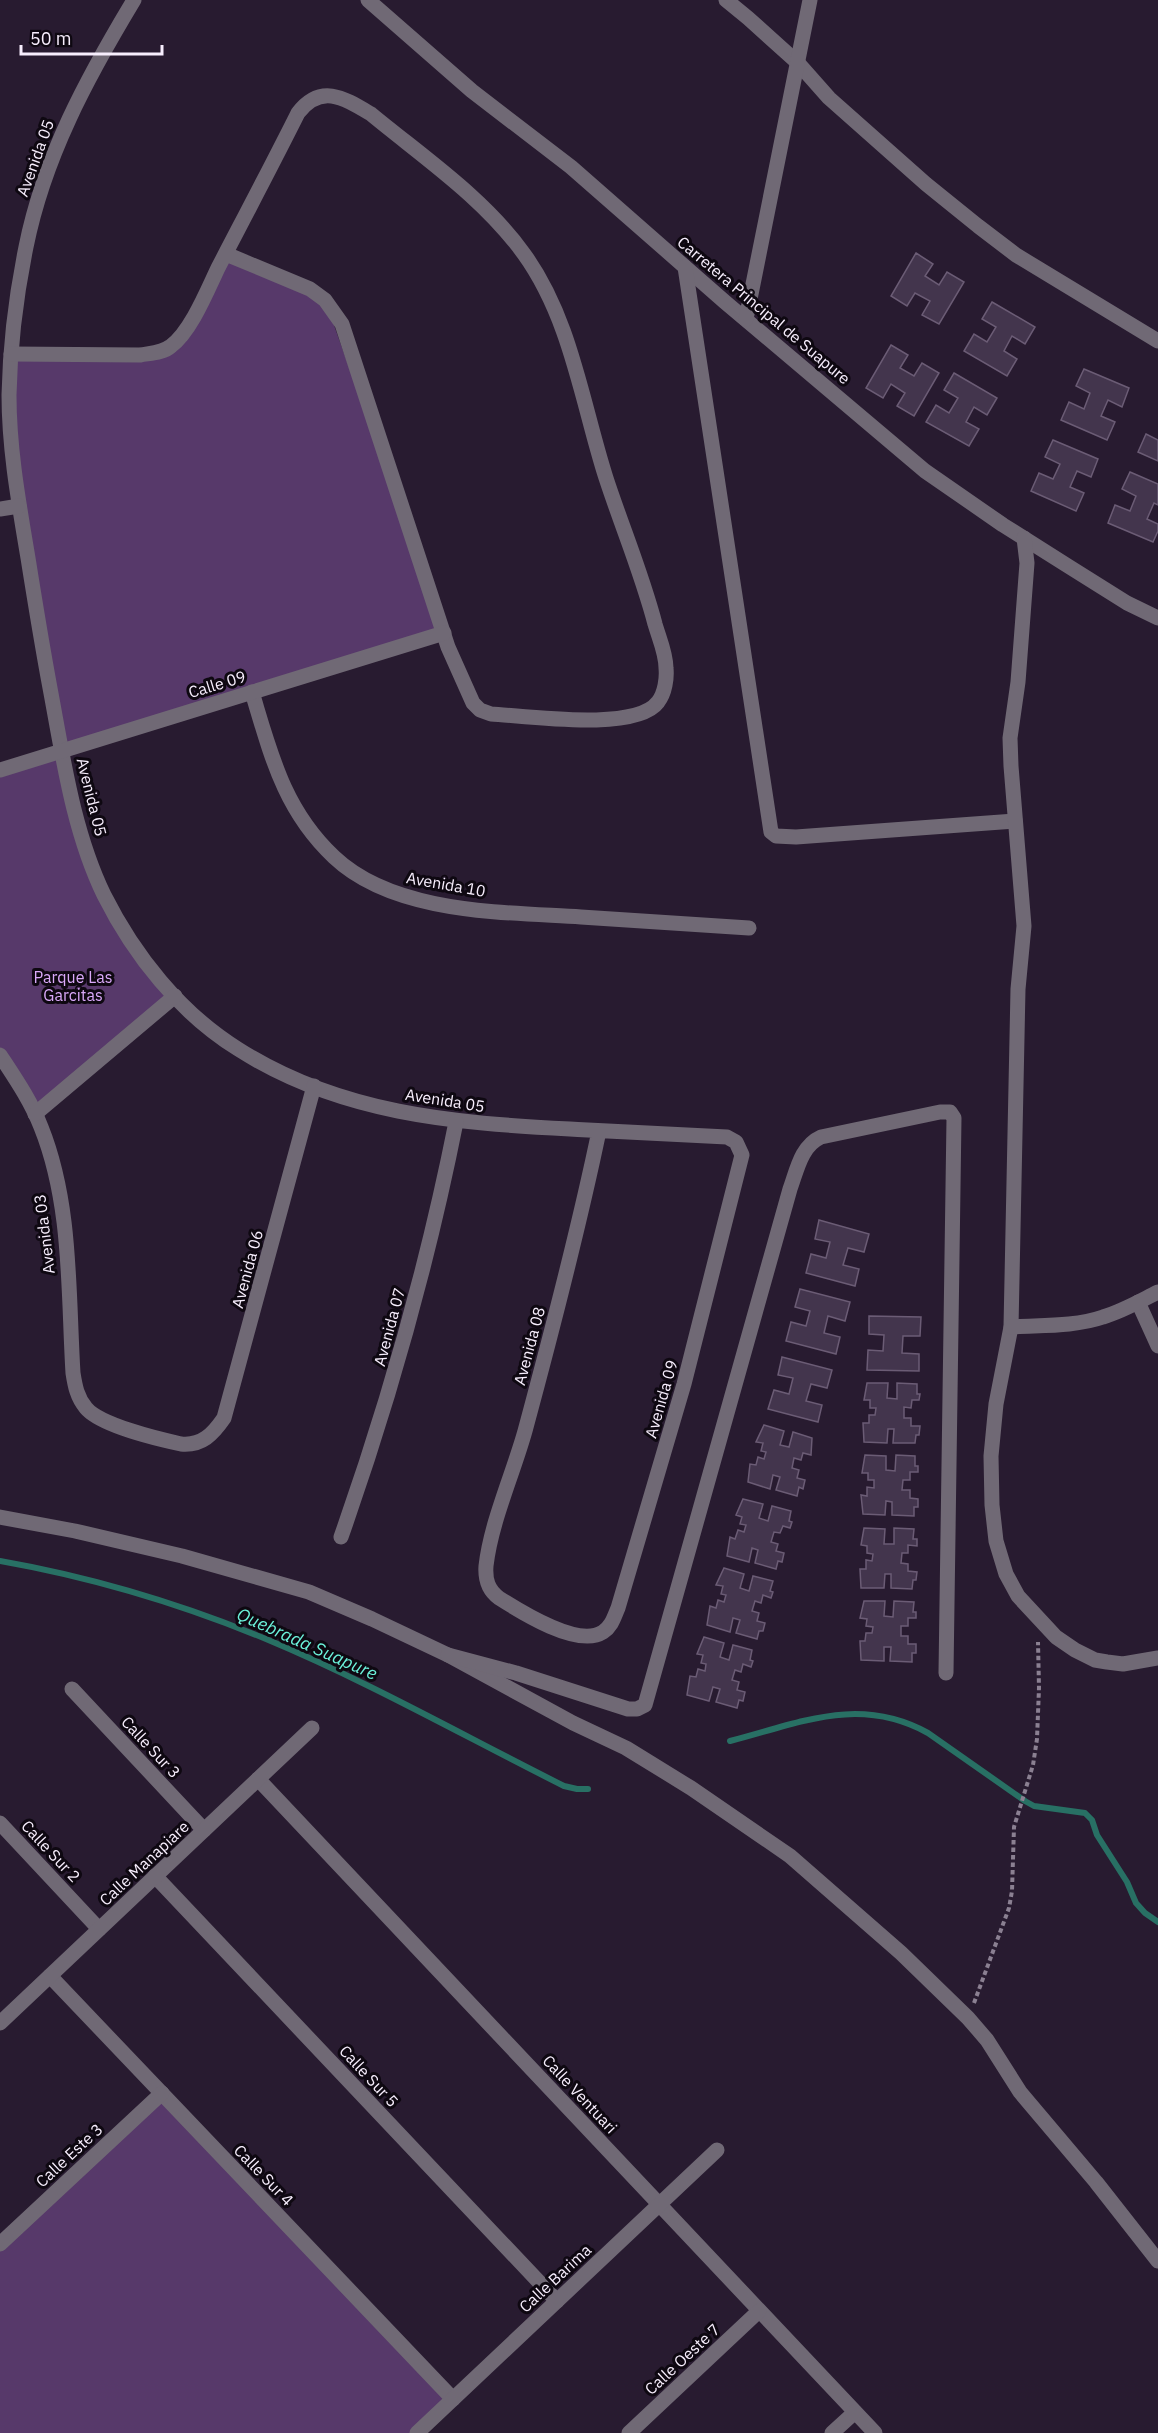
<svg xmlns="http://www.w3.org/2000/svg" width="1158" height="2433" viewBox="0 0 1158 2433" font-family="'IBM Plex Sans',sans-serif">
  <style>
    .green { fill: #57396a }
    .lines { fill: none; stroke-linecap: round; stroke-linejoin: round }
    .stream { stroke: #287064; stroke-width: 6 }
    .building { fill: #43354d; stroke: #6b5c75; stroke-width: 1.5 }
    .path { stroke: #8b8092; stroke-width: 4; stroke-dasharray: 4.5 3; stroke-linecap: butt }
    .minor { stroke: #706975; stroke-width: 15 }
    .labels { text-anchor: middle; stroke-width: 6; stroke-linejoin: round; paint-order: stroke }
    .street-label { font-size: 16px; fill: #f7eefd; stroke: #0e0811 }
    .park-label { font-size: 16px; fill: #daa9fa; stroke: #0e0811 }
    .water-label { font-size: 18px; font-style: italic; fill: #6cf2db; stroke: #0e0811 }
  </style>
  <rect width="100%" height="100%" fill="#281b30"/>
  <g class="green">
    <path d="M226 254 325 300 444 633 62 751 103 892 175 996 35 1114 0 1055V770L62 751 19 506 11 354 170 348Z"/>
    <path d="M162 2093 453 2399 417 2433H0V2244Z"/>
  </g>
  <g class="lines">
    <g class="stream">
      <path d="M0 1561C91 1577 181 1604 266 1639 367 1681 466 1737 564 1786L577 1789H588"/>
      <path d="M730 1741C800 1723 859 1695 928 1733L1025 1801 1034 1806 1085 1813 1092 1820 1097 1835 1127 1882 1136 1903 1145 1913 1158 1922"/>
    </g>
  </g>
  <g class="building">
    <path d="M916 253 933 264 925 276 939 285 947 272 964 282 939 324 922 315 930 301 915 293 907 306 891 296Z"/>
    <path d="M992 302 1035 327 1025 344 1012 336 1004 351 1017 359 1007 376 964 351 974 334 987 342 996 327 982 319Z"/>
    <path d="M891 345 908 355 900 368 914 376 922 363 939 373 914 416 897 406 905 393 891 384 883 398 866 388Z"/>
    <path d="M1084 369 1129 388 1122 407 1108 400 1101 416 1115 422 1107 440 1061 420 1069 402 1084 409 1090 393 1076 386Z"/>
    <path d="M954 373 997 398 987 415 974 407 966 422 979 429 969 446 926 422 936 405 949 413 958 398 944 390Z"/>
    <path d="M1146 434 1158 440V461L1138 452Z"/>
    <path d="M1053 440 1098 459 1091 477 1077 471 1070 487 1084 493 1076 511 1031 491 1039 473 1053 479 1060 464 1045 457Z"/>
    <path d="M1130 472 1158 484V505L1154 503 1147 519 1158 524V531L1153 542 1108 523 1115 505 1130 511 1136 496 1122 489Z"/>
    <path d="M819 1220 869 1234 864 1252 848 1248 843 1265 859 1269 855 1286 806 1273 811 1254 826 1258 830 1242 815 1239Z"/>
    <path d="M800 1289 850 1302 845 1321 828 1316 824 1333 840 1337 836 1354 786 1341 791 1322 806 1326 810 1311 795 1307Z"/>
    <path d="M869 1316 921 1317 920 1336H903L902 1353 919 1354V1371L867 1370 868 1350 883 1351 884 1335 869 1334Z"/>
    <path d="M782 1357 832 1370 827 1388 811 1384 806 1401 822 1405 818 1422 768 1409 774 1390 789 1394 793 1378 778 1375Z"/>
    <path d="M867 1383H888L887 1398 897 1399V1383L917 1384V1394H920L919 1400H912L911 1408 904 1407V1418H911V1426H920L919 1435H916L915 1443H893L894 1429H888L887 1443 864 1442 863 1423H869V1415H875L876 1408H870V1400H864Z"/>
    <path d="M764 1425 784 1431 780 1445 789 1447 793 1432 812 1438 811 1455 803 1453 801 1460 794 1458 792 1468 799 1470 797 1478 805 1480 803 1489 799 1487 797 1496 776 1490 780 1477 773 1475 770 1489 748 1482 750 1464 756 1465 758 1457 764 1459 766 1452 761 1451 763 1443 756 1442Z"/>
    <path d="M865 1455 886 1456V1470L895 1471 896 1455 915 1456V1466H918V1472H910V1480H903L902 1490H910V1498L918 1499V1507H914V1516L892 1515V1502L886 1501 885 1515 863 1514 861 1495 867 1496V1487L874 1488V1480H868V1473H862Z"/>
    <path d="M743 1499 763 1504 759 1518 768 1521 772 1506 791 1511 789 1521 792 1522 790 1528 783 1526 780 1533 774 1532 771 1542 778 1544 776 1551 784 1553 782 1562 778 1561 776 1569 755 1563 758 1550 752 1548 749 1562 727 1556 730 1537 735 1539 738 1530 744 1532 746 1525 740 1524 742 1517 736 1515Z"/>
    <path d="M864 1528 885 1529 884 1544H894V1528L914 1529 913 1539H917V1546L908 1545V1553H902L901 1563 908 1564V1571L917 1572 916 1580H913L912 1589 891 1588V1574H885L884 1588H861L860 1569H866V1560L872 1561 873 1554 867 1553V1546L861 1545Z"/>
    <path d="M724 1568 744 1574 740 1588 749 1591 753 1576 773 1581 770 1591 773 1592 771 1598 763 1595 761 1603 755 1601 752 1611 759 1613 757 1621 765 1623 763 1631H759L757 1639 736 1633 740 1620 733 1618 730 1632 707 1625 710 1606 716 1608 718 1600 724 1602 726 1595 721 1594 723 1586 716 1585Z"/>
    <path d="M864 1601H885L884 1616 893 1617 894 1601 914 1602 913 1612H916V1618H908V1626H901V1636H908V1644H916V1653H912V1662L890 1661 891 1647H884V1661L861 1660 860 1641H865L866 1633H872L873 1627 866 1626 867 1619 860 1618Z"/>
    <path d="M704 1637 724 1643 720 1657 729 1660 733 1645 752 1650 750 1660 753 1661 751 1667 743 1664 741 1672 735 1670 732 1680 739 1682 737 1690 745 1692 743 1701 739 1700 737 1708 716 1702 720 1689 713 1687 709 1701 687 1695 690 1676 696 1677 698 1669 705 1671 706 1664 701 1663 703 1655 697 1654Z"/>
  </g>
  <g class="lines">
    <path class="path" d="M974 2003 1009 1908 1012 1891 1014 1827 1033 1765 1037 1739 1039 1688 1038 1642"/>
    <g class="minor">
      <path d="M134 0C87 78 44 157 26 247 16 296 10 346 9 395 9 450 19 504 28 558 35 602 42 645 50 688 63 757 73 831 104 895 134 955 180 1013 238 1049 340 1114 453 1123 570 1129 622 1132 674 1134 727 1137L736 1142 742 1155 684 1384 618 1608C614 1617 612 1626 603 1632 578 1648 521 1612 499 1598 488 1590 485 1580 486 1566 491 1522 513 1474 525 1431 552 1331 578 1232 599 1131"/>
      <path d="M368 0 472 91 571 167 725 302 925 471 1003 525 1068 566 1127 603 1158 618"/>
      <path d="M726 0 748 18 798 63 829 98 926 184 978 226 1016 255 1158 341"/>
      <path d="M685 267 771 832 776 836 796 837 1015 821"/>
      <path d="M746 319 810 0"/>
      <path d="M11 354 140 355C151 353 163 353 171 346 191 331 207 291 218 268 245 216 272 165 298 113 321 83 344 98 371 114 423 157 484 198 524 254 571 319 582 403 606 478 622 527 642 574 655 624 659 638 666 653 666 668 667 678 665 693 658 702 636 732 527 716 491 714L480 710 473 703 448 647 342 324 325 300 310 289 226 254"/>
      <path d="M0 509 19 506"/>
      <path d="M1024 538 1027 563 1018 682 1010 738 1011 766 1024 926 1018 989 1011 1327 996 1404 991 1456 992 1505 996 1541 1006 1574 1018 1596 1056 1637 1075 1650 1095 1660 1107 1662 1123 1664 1158 1658"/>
      <path d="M252 692C271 755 284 810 334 857 394 914 503 912 581 917 637 921 693 924 749 928"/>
      <path d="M0 770 444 633"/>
      <path d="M0 1055C15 1078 31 1101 41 1127 72 1204 68 1292 73 1373 75 1386 77 1397 86 1408 100 1425 158 1439 181 1444 202 1446 213 1434 224 1418L314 1086"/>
      <path d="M35 1114 175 996"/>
      <path d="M1138 1302 1158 1346"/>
      <path d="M1011 1327C1040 1325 1074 1327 1103 1317 1123 1311 1140 1301 1158 1292"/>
      <path d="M0 1517 75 1531 182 1556 309 1592 372 1619 448 1655 573 1723 626 1748 691 1788 790 1856 901 1953 968 2018 987 2040 1020 2092 1096 2182 1158 2261"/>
      <path d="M341 1537C389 1401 428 1263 456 1122"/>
      <path d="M448 1655 516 1673 628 1709H637L645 1705 790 1189C797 1170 801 1146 821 1137L940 1112H950L954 1118 946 1673"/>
      <path d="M72 1689 204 1830"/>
      <path d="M258 1779 875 2433"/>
      <path d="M0 1823 99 1929"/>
      <path d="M155 1876 557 2301"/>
      <path d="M50 1976 453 2399"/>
      <path d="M0 2023 312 1728"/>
      <path d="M0 2244 162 2093"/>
      <path d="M417 2433 717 2150"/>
      <path d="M629 2433 759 2311"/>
      <path d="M832 2433 855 2412"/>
    </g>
  </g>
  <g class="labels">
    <g class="street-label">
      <text transform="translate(35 158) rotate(-70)" y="6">Avenida 05</text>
      <text transform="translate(764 310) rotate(40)" y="6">Carretera Principal de Suapure</text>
      <text transform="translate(217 684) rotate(-17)" y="6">Calle 09</text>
      <text transform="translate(92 797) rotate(76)" y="6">Avenida 05</text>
      <text transform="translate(446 884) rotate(10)" y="6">Avenida 10</text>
      <text transform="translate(445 1100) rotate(9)" y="6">Avenida 05</text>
      <text transform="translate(44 1234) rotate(-97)" y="6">Avenida 03</text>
      <text transform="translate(247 1269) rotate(-75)" y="6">Avenida 06</text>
      <text transform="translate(389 1327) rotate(-75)" y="6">Avenida 07</text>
      <text transform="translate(529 1346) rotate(-75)" y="6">Avenida 08</text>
      <text transform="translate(661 1399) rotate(-74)" y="6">Avenida 09</text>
      <text transform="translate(151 1747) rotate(47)" y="6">Calle Sur 3</text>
      <text transform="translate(51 1851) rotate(47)" y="6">Calle Sur 2</text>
      <text transform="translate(144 1863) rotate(-43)" y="6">Calle Manapiare</text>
      <text transform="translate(369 2076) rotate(47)" y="6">Calle Sur 5</text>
      <text transform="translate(580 2094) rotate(47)" y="6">Calle Ventuari</text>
      <text transform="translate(69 2155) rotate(-43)" y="6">Calle Este 3</text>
      <text transform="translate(264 2175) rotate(46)" y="6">Calle Sur 4</text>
      <text transform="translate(555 2278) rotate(-43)" y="6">Calle Barima</text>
      <text transform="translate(682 2359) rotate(-43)" y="6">Calle Oeste 7</text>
    </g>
    <g class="park-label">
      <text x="73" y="983">Parque Las<tspan x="73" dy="18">Garcitas</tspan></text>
    </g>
    <g class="water-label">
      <text transform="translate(307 1644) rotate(24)" y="6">Quebrada Suapure</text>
    </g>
  </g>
  <path d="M21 45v9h141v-9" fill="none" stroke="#f7eefd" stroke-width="3"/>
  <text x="30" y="45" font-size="18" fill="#f7eefd" stroke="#0e0811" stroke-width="4.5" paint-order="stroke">50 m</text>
</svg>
